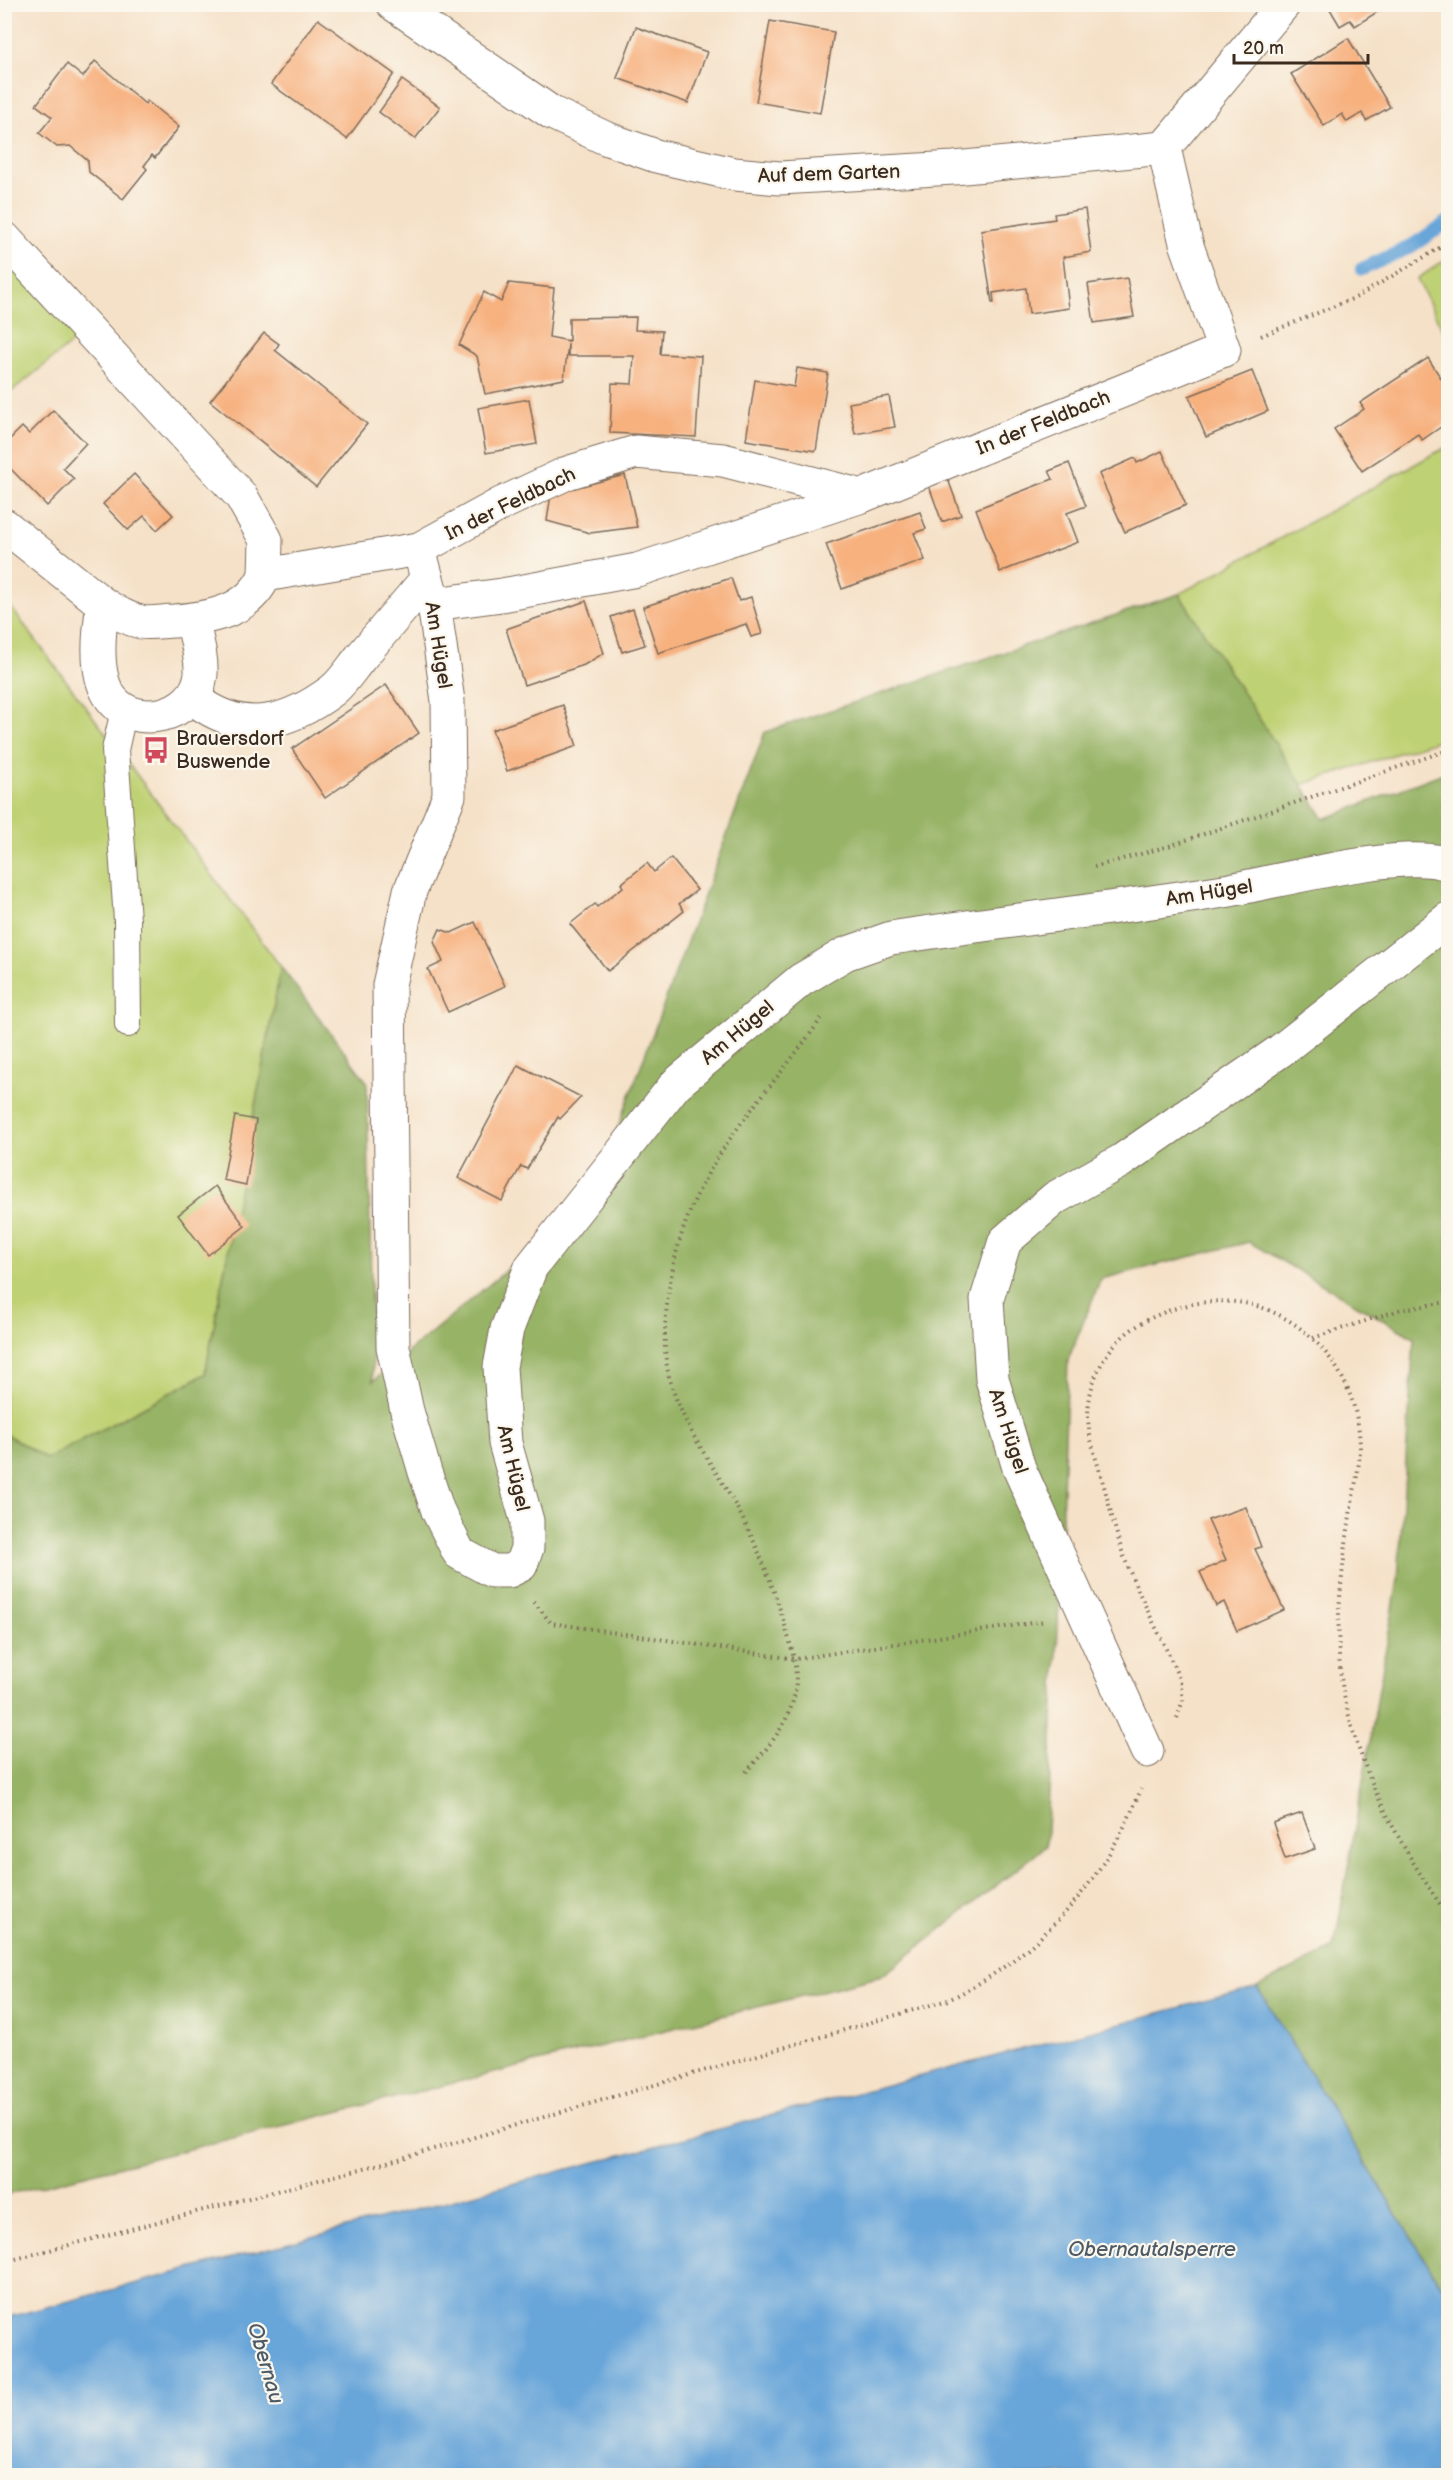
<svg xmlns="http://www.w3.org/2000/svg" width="1453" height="2480" viewBox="0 0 1453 2480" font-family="'Balsamiq Sans',sans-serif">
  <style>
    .green { fill: #bfd174; stroke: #7d7e49; stroke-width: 1.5 }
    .forest { fill: #97b366; stroke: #696e42; stroke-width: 1.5 }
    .water { fill: #67a5d9; stroke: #51687c; stroke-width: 1.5 }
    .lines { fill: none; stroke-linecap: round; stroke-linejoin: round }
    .stream { stroke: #67a5d9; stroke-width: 14 }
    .building { fill: #f7b17f }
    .lane-casing { stroke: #7c6a5a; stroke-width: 28 }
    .street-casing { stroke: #7c6a5a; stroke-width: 35 }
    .secondary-casing { stroke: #7c6a5a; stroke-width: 35 }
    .path { stroke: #7c6a5a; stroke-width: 4; stroke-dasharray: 1.5 4.5; stroke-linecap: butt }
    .lane { stroke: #fff; stroke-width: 26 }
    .street { stroke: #fff; stroke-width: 33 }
    .secondary { stroke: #fff; stroke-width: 33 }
    .labels { text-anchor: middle; stroke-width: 4.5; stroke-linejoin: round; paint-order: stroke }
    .street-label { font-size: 20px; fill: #3b2a1e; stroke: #fbf7ec }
    .poi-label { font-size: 20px; fill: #3b2a1e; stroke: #fbf7ec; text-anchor: start }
    .water-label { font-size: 21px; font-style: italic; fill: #4d5b69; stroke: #fbf7ec }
  </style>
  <rect width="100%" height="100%" fill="#fbf7ec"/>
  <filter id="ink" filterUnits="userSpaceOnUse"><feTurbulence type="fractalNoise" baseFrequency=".0167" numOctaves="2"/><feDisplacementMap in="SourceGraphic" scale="12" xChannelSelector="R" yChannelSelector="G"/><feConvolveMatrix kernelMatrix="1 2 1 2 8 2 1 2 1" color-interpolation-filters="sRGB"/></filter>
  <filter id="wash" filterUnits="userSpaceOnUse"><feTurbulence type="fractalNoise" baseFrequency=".008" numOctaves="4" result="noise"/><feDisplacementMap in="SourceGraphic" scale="24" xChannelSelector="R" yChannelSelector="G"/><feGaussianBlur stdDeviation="1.35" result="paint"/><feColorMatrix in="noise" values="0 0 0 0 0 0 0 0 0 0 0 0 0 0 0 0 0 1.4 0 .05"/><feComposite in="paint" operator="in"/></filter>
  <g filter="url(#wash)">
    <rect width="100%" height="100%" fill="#f5e1c8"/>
    <g class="green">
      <path d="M5 258 79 337 5 397Z"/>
      <path d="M1448 258V340L1417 279Z"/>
      <path d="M1448 446V737L1301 785 1179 594Z"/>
      <path d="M4 598 281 967 205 1374 47 1459 4 1433Z"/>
    </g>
    <path class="forest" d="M1179 594 1324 819 1448 771V2293L1437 2279 1257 1987 1334 1948 1398 1580 1414 1338 1249 1242 1101 1279 1068 1360 1057 1652 1046 1846 882 1976 5 2195 4 1433 47 1459 205 1374 281 967 367 1082 373 1381 591 1200 765 732Z"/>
    <path class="water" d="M1257 1987 1437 2279 1448 2293V2475H5V2318Z"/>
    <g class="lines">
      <path class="stream" d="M1362 269 1410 247 1448 222"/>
    </g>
    <g id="blocks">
      <g class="building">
        <path d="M1327 4H1380L1382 9 1355 26 1350 20 1340 26Z"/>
        <path d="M318 19 394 74 347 139 271 84Z"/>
        <path d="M770 21 834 32 820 113 756 102Z"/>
        <path d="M636 27 707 52 688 103 617 78Z"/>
        <path d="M1348 38 1390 107 1366 121 1362 113 1347 122 1342 114 1324 126 1291 74Z"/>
        <path d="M95 61 145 104 147 101 179 127 155 158 152 155 144 166 147 169 123 199 89 172 88 161 70 146 57 147 39 133 52 117 36 105 67 64 83 77Z"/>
        <path d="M402 80 440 107 415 139 379 112Z"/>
        <path d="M1085 209 1091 252 1063 257 1069 308 1029 314 1026 288 993 293 994 303H992L981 230 1055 219 1054 214Z"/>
        <path d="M1127 278 1134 317 1094 323 1088 284Z"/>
        <path d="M509 283 554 288 549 337 569 341V318L636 317 635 330 662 331 660 354 701 356 696 437 610 433 612 383 632 384 634 356H568V344L564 379 485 394 477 356 459 345 484 292 501 302Z"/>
        <path d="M264 333 279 344 275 350 367 424 316 487 210 401Z"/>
        <path d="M1428 358 1448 389V422L1422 440 1418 434 1362 471 1334 429 1364 409 1360 403Z"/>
        <path d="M797 368 828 373 816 451 746 440 755 380 794 387Z"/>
        <path d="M1252 371 1268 411 1206 437 1189 396Z"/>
        <path d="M889 396 895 427 855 434 849 403Z"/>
        <path d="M529 399 537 444 486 453 478 408Z"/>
        <path d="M53 410 86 443 63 468 74 479 47 506 5 463V444L22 427 29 434Z"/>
        <path d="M1162 451 1186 505 1125 532 1099 474 1135 458 1137 463Z"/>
        <path d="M1069 463 1086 506 1067 513 1078 542 1000 572 976 509 1053 479 1049 471Z"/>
        <path d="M134 474 173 515 157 530 144 516 128 530 103 504Z"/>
        <path d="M625 475 637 527 590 533 547 521 551 494Z"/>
        <path d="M948 479 961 515 942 522 929 486Z"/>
        <path d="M920 512 926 529 914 533 925 560 842 589 826 544Z"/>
        <path d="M731 578 739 601 751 597 762 634 751 637 746 624 658 653 643 607Z"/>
        <path d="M586 601 604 653 584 665 524 685 506 629Z"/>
        <path d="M633 609 645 645 622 652 611 617Z"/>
        <path d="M386 685 419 733 325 798 292 749Z"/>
        <path d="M563 705 577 746 507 771 492 730Z"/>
        <path d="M671 858 697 890 679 904 684 911 608 971 570 924 595 904 597 907 623 887 621 884 647 863 654 872Z"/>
        <path d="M475 922 505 986 448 1012 428 969 443 962 434 942 440 929 451 933Z"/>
        <path d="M518 1065 581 1097 560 1119 558 1117 527 1169 521 1166 502 1201 458 1178Z"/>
        <path d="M235 1116 256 1120 246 1185 223 1180Z"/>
        <path d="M215 1186 245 1226 208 1255 178 1215Z"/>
        <path d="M1246 1507 1261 1547 1255 1549 1284 1610 1237 1631 1224 1602 1216 1606 1200 1572 1226 1560 1208 1520Z"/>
        <path d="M1302 1813 1315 1849 1285 1859 1273 1823Z"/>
      </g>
    </g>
  </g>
  <g filter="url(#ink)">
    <use href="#blocks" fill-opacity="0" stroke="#7c6a5a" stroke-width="1.5"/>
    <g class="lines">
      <defs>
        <path id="lane" d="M124 710 115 750 127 920 128 1024"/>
        <g id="street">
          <path d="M393 4 552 113 605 138 656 156 734 174 780 178 954 168 1164 148"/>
          <path d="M4 238 241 496 266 540 265 575"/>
          <path d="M419 549 434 604 448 701 449 796 410 891 389 985 393 1347 407 1411 425 1472 438 1511 459 1553 492 1571H509L521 1565 527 1548V1521L505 1443 500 1367 507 1329 531 1267 676 1084 801 980 845 954 891 938C1002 921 1114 909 1224 891 1277 882 1402 848 1448 864"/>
          <path d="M434 604 502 595 637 570 862 496"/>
          <path d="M192 620C196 637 202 656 201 674 196 717 132 732 109 695 94 672 99 630 103 604 116 612 127 619 141 622 151 624 164 621 174 621 210 618 249 612 265 575L419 549 501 504 567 473 636 452 723 460 862 496 1224 350 1186 243 1164 148 1284 4"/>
          <path d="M199 683 198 702C245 736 289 723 333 690 343 682 352 668 360 658 382 632 404 606 426 580"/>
          <path d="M1147 1751 1019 1468 992 1379 987 1299 1005 1241 1055 1198 1121 1161 1280 1051 1448 919"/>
        </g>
        <path id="secondary" d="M4 525 103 604"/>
      </defs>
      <use href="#lane" class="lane-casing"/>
      <use href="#street" class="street-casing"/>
      <use href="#secondary" class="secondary-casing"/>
      <g class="path">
        <path d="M1261 336 1357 297 1448 243"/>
        <path d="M1094 867 1169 846 1448 750"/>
        <path d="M1313 1338 1399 1310 1448 1302"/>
        <path d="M534 1602 551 1623 795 1659 1045 1621"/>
        <path d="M1177 1718 1183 1700 1180 1681C1163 1638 1139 1598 1123 1554 1115 1530 1109 1504 1102 1479 1095 1454 1085 1429 1089 1403 1092 1374 1109 1344 1134 1328 1171 1303 1223 1293 1266 1309 1323 1332 1360 1387 1360 1450 1359 1471 1353 1494 1350 1515 1342 1573 1332 1636 1344 1695 1362 1779 1400 1846 1448 1916"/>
        <path d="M746 1772C765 1751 785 1729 793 1701 800 1676 793 1653 786 1629 774 1588 758 1546 737 1508 705 1450 661 1401 665 1331 667 1283 678 1233 699 1191 730 1127 783 1075 822 1017"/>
        <path d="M4 2262 399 2159 948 2000C1037 1957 1105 1882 1141 1789"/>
      </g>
      <use href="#lane" class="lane"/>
      <use href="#street" class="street"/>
      <use href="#secondary" class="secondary"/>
    </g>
  </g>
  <defs>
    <symbol id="bus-bare" viewBox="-9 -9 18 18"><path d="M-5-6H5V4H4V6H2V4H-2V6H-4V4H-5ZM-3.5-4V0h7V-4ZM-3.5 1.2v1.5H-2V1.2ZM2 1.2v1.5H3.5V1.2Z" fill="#d1495b" stroke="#fbf7ec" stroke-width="2.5" paint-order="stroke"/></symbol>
  </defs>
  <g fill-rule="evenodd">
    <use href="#bus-bare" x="137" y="731" width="38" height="38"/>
  </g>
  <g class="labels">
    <g class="street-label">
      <text transform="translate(829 173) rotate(-2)" y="7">Auf dem Garten</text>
      <text transform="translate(1043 422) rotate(-22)" y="7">In der Feldbach</text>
      <text transform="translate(510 503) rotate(-26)" y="7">In der Feldbach</text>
      <text transform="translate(439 645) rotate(81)" y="7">Am Hügel</text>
      <text transform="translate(1209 892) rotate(-9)" y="7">Am Hügel</text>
      <text transform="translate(737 1032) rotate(-40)" y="7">Am Hügel</text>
      <text transform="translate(1009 1431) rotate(72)" y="7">Am Hügel</text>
      <text transform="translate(514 1468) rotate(77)" y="7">Am Hügel</text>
    </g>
    <g class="poi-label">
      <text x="176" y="745">Brauersdorf<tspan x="176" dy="23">Buswende</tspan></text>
    </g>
    <g class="water-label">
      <text x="1152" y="2256">Obernautalsperre</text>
      <text transform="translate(266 2363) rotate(74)" y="7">Obernau</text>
    </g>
  </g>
  <rect width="1453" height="2480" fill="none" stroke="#fbf7ec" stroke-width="24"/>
  <path d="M1234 54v9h134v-9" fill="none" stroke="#3b2a1e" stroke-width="3"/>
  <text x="1243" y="54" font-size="18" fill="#3b2a1e" stroke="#fbf7ec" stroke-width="4.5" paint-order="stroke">20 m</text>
</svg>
